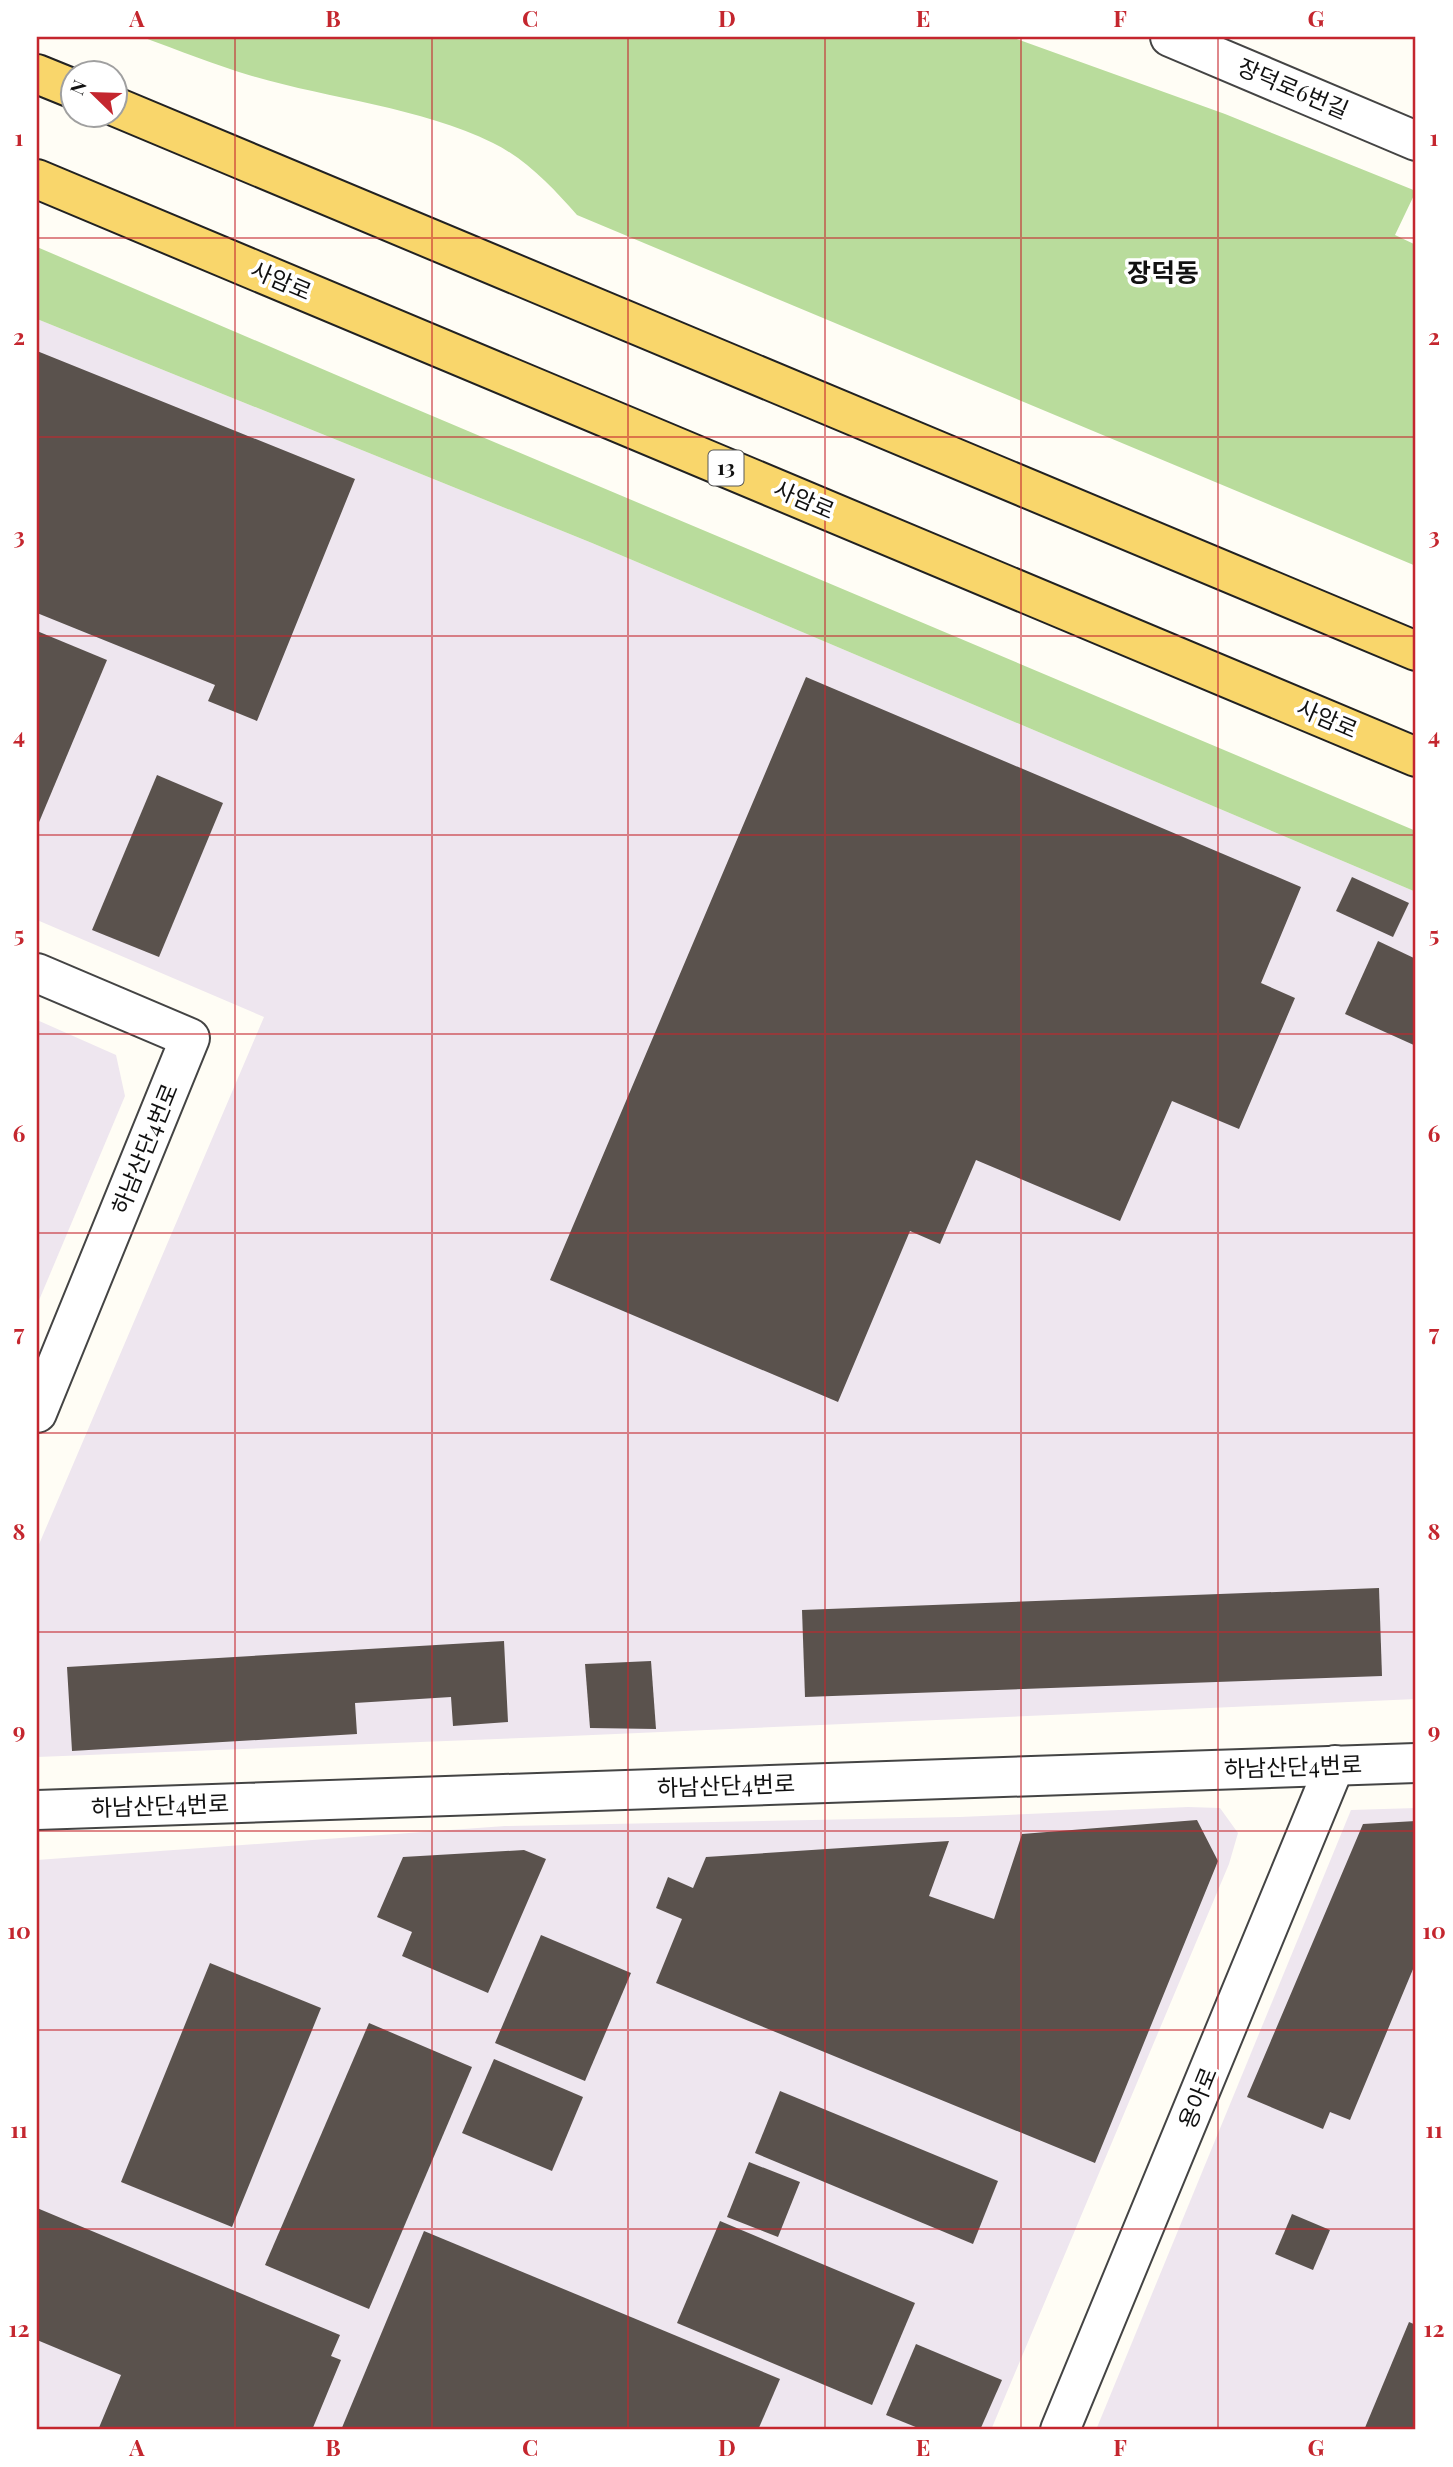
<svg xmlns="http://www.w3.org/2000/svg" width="1453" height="2467" viewBox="0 0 1453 2467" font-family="'Playfair Display','Noto Sans KR',serif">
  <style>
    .industrial { fill: #eee6ef }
    .forest { fill: #b9dc9c }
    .building { fill: #5a524d }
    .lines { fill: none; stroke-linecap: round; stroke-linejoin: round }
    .minor-casing { stroke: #444; stroke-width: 42 }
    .primary-casing { stroke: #222; stroke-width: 42 }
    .minor { stroke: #fff; stroke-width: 38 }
    .primary { stroke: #f9d66b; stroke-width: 38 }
    .grid { fill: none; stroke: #c4262e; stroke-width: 2; stroke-opacity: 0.55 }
    .labels { text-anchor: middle; stroke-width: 7; stroke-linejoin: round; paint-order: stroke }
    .shield { fill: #fff; stroke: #585858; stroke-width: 2 }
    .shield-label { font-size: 21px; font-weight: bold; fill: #111 }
    .street-label { font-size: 23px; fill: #111; stroke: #fff }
    .quarter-label { font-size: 26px; font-weight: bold; fill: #111; stroke: #fff }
    .neatline { fill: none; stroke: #c4262e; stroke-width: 2.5 }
    .grid-label { font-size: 23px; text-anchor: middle; font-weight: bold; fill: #c4262e }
  </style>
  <rect width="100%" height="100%" fill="#fffdf5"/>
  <g class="industrial">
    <path d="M37 319 592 543 1416 892V1699L547 1737 37 1757V1549L264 1017 37 920Z"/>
    <path d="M37 1020 116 1055 125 1096 37 1305Z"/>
    <path d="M1188 1807 1220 1808 1238 1833 1229 1864 991 2430H37V1860L505 1826 960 1817Z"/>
    <path d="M1416 1808V2430H1096L1351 1810Z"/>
  </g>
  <g class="forest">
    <path d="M142 37H1011L1225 114 1416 191 1395 235 1416 245V566L577 215C553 188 526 159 493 143 420 107 329 99 252 76 215 65 178 50 142 37Z"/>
    <path d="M37 247 397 401 1416 831V892L592 543 37 319Z"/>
  </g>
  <g class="building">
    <path d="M37 351 355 479 257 721 208 701 215 685 37 613Z"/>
    <path d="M37 631 107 660 37 827Z"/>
    <path d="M806 677 1301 887 1261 983 1295 998 1239 1129 1172 1101 1120 1221 976 1160 940 1244 910 1231 838 1402 550 1280Z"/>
    <path d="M157 775 223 803 159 957 92 930Z"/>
    <path d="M1352 877 1409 903 1393 937 1336 911Z"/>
    <path d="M1378 941 1416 959V1046L1345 1014Z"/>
    <path d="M1379 1588 1382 1676 805 1697 802 1610Z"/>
    <path d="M504 1641 508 1722 453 1726 451 1697 355 1703 357 1734 72 1751 67 1667Z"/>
    <path d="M651 1661 656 1729 590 1728 585 1664Z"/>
    <path d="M1197 1820 1218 1861 1095 2163 656 1983 682 1919 656 1908 668 1877 693 1888 706 1857 949 1841 929 1896 994 1919 1022 1834Z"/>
    <path d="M1416 1821V1962L1350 2120 1330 2112 1323 2129 1247 2097 1363 1824Z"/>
    <path d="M524 1850 546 1859 488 1993 402 1956 412 1932 377 1917 403 1857Z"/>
    <path d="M541 1935 631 1973 585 2081 495 2043Z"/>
    <path d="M210 1963 321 2008 232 2227 121 2182Z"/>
    <path d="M369 2023 472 2067 369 2309 265 2265Z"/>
    <path d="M494 2059 583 2097 552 2171 462 2133Z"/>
    <path d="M780 2091 998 2181 973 2244 755 2153Z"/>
    <path d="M749 2162 800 2182 778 2237 727 2217Z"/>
    <path d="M37 2208 340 2335 331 2356 341 2360 312 2430H98L121 2375 37 2340Z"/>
    <path d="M1292 2214 1330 2230 1313 2270 1275 2254Z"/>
    <path d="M720 2221 915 2303 872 2405 677 2323Z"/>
    <path d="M424 2231 780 2379 758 2430H341Z"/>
    <path d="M1409 2322 1416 2325V2430H1364Z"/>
    <path d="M916 2344 1002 2380 980 2430H923L886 2415Z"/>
  </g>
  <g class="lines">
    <defs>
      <g id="minor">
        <path d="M1170 37 1416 141"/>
        <path d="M37 973 190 1038 37 1413"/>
        <path d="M37 1810 1416 1763"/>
        <path d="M1060 2430 1335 1765"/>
      </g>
      <g id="primary">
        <path d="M37 74 74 89"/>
        <path d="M116 107 1416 651"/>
        <path d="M37 179 1416 757"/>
      </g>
    </defs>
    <use href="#minor" class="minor-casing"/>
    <use href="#primary" class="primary-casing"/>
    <use href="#minor" class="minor"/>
    <use href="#primary" class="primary"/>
  </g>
  <path class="grid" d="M235 37V2430M432 37V2430M628 37V2430M825 37V2430M1021 37V2430M1218 37V2430M37 238H1416M37 437H1416M37 636H1416M37 835H1416M37 1034H1416M37 1233H1416M37 1433H1416M37 1632H1416M37 1831H1416M37 2030H1416M37 2229H1416"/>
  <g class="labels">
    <rect class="shield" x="708.5" y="450.5" width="35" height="35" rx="5"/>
    <g class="shield-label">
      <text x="726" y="475">13</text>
    </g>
    <g class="street-label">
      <text transform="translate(1293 89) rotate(23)" y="8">장덕로6번길</text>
      <text transform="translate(281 281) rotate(23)" y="8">사암로</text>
      <text transform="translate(804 500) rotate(23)" y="8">사암로</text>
      <text transform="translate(1327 719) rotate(23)" y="8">사암로</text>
      <text transform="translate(145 1149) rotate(-68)" y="8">하남산단4번로</text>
      <text transform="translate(1293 1767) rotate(-2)" y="8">하남산단4번로</text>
      <text transform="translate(726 1786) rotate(-2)" y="8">하남산단4번로</text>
      <text transform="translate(160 1806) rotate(-2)" y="8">하남산단4번로</text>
      <text transform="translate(1198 2098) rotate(-68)" y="8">용아로</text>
    </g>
    <g class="quarter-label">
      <text x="1163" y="282">장덕동</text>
    </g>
  </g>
  <rect width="1453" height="2467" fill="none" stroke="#ffffff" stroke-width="77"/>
  <g transform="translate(94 94) rotate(293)"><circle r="33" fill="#ffffff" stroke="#a0a0a0" stroke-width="2"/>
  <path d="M0-5L12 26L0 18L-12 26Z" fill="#c4262e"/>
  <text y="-10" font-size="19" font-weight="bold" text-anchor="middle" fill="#111111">N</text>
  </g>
  <rect x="38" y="38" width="1376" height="2390" class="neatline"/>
  <g class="grid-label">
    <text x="137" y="27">A</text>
    <text x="333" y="27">B</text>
    <text x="530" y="27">C</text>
    <text x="727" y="27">D</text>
    <text x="923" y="27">E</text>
    <text x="1120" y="27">F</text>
    <text x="1316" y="27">G</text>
    <text x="19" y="146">1</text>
    <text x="1434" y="146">1</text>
    <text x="19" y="345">2</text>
    <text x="1434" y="345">2</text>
    <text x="19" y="544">3</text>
    <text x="1434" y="544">3</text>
    <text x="19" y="744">4</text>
    <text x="1434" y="744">4</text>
    <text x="19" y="943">5</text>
    <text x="1434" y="943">5</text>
    <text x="19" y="1142">6</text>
    <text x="1434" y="1142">6</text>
    <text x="19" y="1341">7</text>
    <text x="1434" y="1341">7</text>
    <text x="19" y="1540">8</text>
    <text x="1434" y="1540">8</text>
    <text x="19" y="1739">9</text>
    <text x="1434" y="1739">9</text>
    <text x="19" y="1939">10</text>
    <text x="1434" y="1939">10</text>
    <text x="19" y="2138">11</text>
    <text x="1434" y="2138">11</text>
    <text x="19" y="2337">12</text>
    <text x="1434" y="2337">12</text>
    <text x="137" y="2456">A</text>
    <text x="333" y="2456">B</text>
    <text x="530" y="2456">C</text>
    <text x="727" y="2456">D</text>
    <text x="923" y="2456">E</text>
    <text x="1120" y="2456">F</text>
    <text x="1316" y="2456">G</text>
  </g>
</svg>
